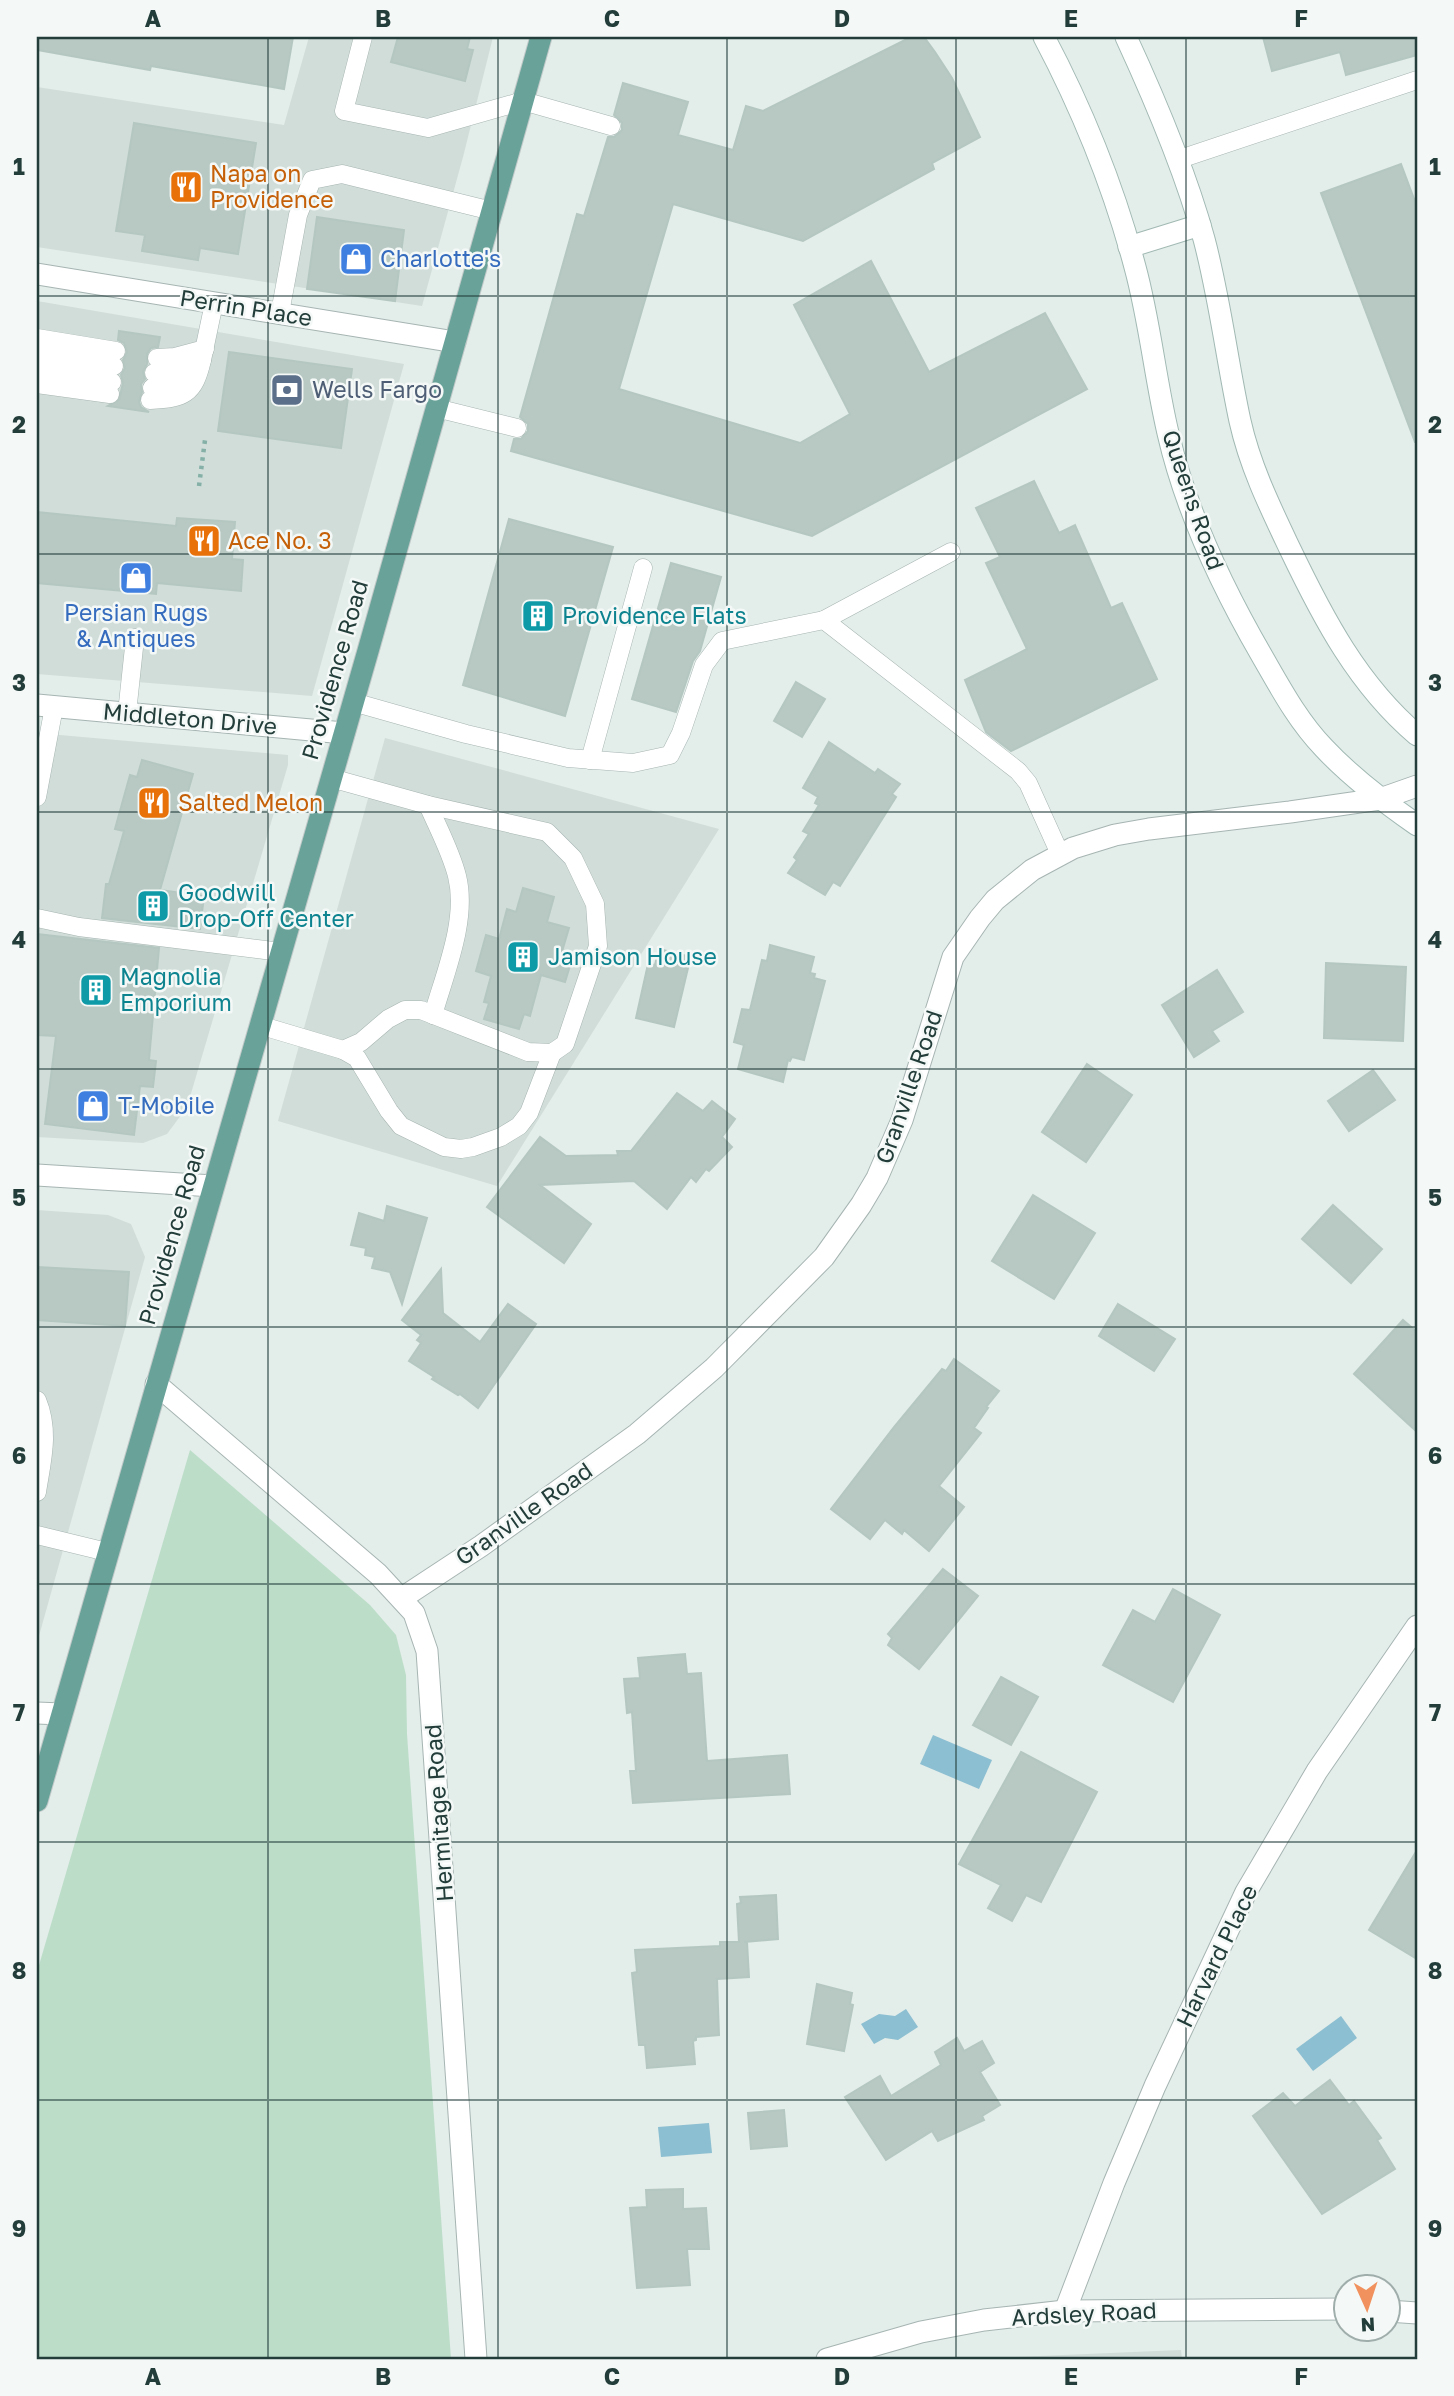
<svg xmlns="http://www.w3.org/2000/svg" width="1454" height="2396" viewBox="0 0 1454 2396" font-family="'Golos Text',sans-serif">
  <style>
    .built { fill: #d1ddd9 }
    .green { fill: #bcdec9 }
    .water { fill: #8cbfd1 }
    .building { fill: #b8c8c3; stroke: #b5c7c1; stroke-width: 2 }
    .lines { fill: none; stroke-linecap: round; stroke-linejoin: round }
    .service-casing { stroke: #a6b5b2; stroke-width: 19 }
    .minor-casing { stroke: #a6b5b2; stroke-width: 23 }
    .secondary-casing { stroke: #a1b9b3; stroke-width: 23 }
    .primary-casing { stroke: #c1c9c8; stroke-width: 23 }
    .path { stroke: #84b0a7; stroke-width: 4.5; stroke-dasharray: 3.5 5; stroke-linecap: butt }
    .service { stroke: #fff; stroke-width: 18 }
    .minor { stroke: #fff; stroke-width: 21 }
    .secondary { stroke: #fff; stroke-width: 21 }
    .primary { stroke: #68a299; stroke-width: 21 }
    .grid { fill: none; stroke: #233e3a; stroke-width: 2; stroke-opacity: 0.55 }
    .labels { text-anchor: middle; stroke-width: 5; stroke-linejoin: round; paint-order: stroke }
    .food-label { font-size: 23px; fill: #c56008; stroke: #f4f9f7; text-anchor: start }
    .shop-label { font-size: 23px; fill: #366cbe; stroke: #f4f9f7; text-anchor: start }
    .street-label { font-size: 23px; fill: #233e3a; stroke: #f4f9f7 }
    .service-label { font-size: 23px; fill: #4e5e75; stroke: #f4f9f7; text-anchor: start }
    .culture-label { font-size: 23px; fill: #0d838f; stroke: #f4f9f7; text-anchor: start }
    .neatline { fill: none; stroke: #233e3a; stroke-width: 2.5 }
    .grid-label { font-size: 23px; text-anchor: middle; font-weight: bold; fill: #233e3a }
  </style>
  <rect width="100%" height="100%" fill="#e3edea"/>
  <g class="built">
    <path d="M309 37H493L463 157 422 306 37 247V87L284 125Z"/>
    <path d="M37 301 404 364 312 696 37 674Z"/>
    <path d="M37 733 288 755V765L187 1107 167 1134 143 1143 37 1137Z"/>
    <path d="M385 738 719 829 497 1186 278 1121Z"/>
    <path d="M37 1210 108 1215 131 1224 145 1257 37 1643Z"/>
    <path d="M1181 2350 1182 2359H1002L1013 2357Z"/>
  </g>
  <path class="green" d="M190 1450 370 1605 396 1635 406 1675 407 1734 451 2359H37V1972Z"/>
  <g class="water">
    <path d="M933 1735 992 1760 979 1789 920 1764Z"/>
    <path d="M906 2009 918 2027 898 2040 885 2038 874 2044 861 2024 879 2014 895 2016Z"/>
    <path d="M1341 2016 1357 2038 1313 2071 1296 2049Z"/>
    <path d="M709 2123 712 2153 661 2157 658 2127Z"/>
  </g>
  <g class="building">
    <path d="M37 37H293L284 89 151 66 150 70 37 50Z"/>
    <path d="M398 37H470L467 49 473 50 465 81 391 62Z"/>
    <path d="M911 37H924L935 52 952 78 980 137 932 163 934 169 803 241 673 204 619 389 800 443 850 414 794 305 871 261 929 372 1045 313 1087 389 812 536 511 451 514 439H521L528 431V424L520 417 577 214 584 216 608 137H614L622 130V123L614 115 623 83 688 102 678 135 733 150 746 106 763 111Z"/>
    <path d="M1263 37H1417V55L1346 75 1340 52 1272 71Z"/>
    <path d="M134 123 256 143 238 254 200 248 198 260 142 251 145 235 116 231Z"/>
    <path d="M1401 164 1417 207V442H1415L1321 193Z"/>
    <path d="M317 217 404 230 395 301 307 289Z"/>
    <path d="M119 331 160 337 158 347 151 348 147 354V364L143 372 145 379 141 384 142 392 139 402 141 407 149 412 108 406 119 400 123 383 121 375 125 368 123 360 127 352 124 343 118 340Z"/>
    <path d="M229 352 352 369 341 448 218 431Z"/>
    <path d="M1034 481 1059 533 1075 525 1111 608 1122 603 1157 679 1011 751 986 732 965 680 1027 649 986 563 1000 557 976 508Z"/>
    <path d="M37 512 176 526 177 518 235 522 232 559 243 560 241 591 157 583 156 594 37 583Z"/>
    <path d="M509 519 613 547 565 716 463 685Z"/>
    <path d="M671 563 721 577 700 651 693 661 676 712 632 699Z"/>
    <path d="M796 682 825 699 802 737 774 721Z"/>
    <path d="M829 742 875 773 878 769 900 784 892 794 896 797 840 886 833 882 825 895 788 873 797 860 794 857 809 834 803 831 819 805 815 803 818 797 803 788Z"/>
    <path d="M142 760 193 774 160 890 204 896 200 929 102 918 106 884H109L124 831 115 829 130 775 137 777Z"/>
    <path d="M523 888 554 897 547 922 569 928 561 955 572 959 565 982 541 975 530 1016 524 1014 519 1029 484 1019 489 1003 484 1002 491 976 476 971 486 935 499 939 507 909 516 912Z"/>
    <path d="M37 934 159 948 149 1060 156 1061 153 1087 140 1086 134 1135 45 1124 56 1036 37 1035Z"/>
    <path d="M770 945 814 957 810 973 815 974 814 978 825 981 804 1060 792 1057 790 1061 788 1060 783 1082 738 1069 744 1045 734 1042 742 1009 750 1010 762 960 767 961Z"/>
    <path d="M659 949 687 956 685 968H688L674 1027 636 1018 648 964 655 965Z"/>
    <path d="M1326 963 1406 967 1403 1041 1324 1038Z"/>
    <path d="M1217 970 1243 1012 1212 1031 1219 1041 1194 1057 1162 1005Z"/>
    <path d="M1087 1064 1132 1095 1086 1162 1042 1132Z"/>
    <path d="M1373 1070 1395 1100 1349 1131 1328 1101Z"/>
    <path d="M677 1093 703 1111 712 1101 735 1119 722 1137 732 1147 709 1171 706 1169 696 1182 691 1177 667 1209 634 1181 540 1185 591 1224 564 1263 487 1207 540 1137 566 1156 618 1155 617 1151H631Z"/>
    <path d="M1033 1195 1095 1233 1054 1299 992 1261Z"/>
    <path d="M1333 1205 1382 1249 1351 1283 1302 1239Z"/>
    <path d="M387 1206 427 1218 402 1304 390 1272 372 1268 375 1257 365 1255 366 1248 351 1245 359 1213 384 1221Z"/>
    <path d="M37 1267 129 1272 125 1326 37 1320Z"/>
    <path d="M441 1269 443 1313 480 1342 508 1304 536 1324 478 1408 460 1394 458 1395 432 1379 434 1377 409 1361 421 1343 417 1340 421 1335 402 1320Z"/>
    <path d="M1118 1304 1175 1339 1154 1371 1099 1336Z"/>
    <path d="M1403 1320 1417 1332V1432L1354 1374Z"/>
    <path d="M954 1359 999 1391 986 1407 988 1408 974 1428 981 1433 939 1486 964 1507 929 1551 904 1530 902 1534 885 1520 870 1539 831 1509 894 1427 942 1369 946 1371Z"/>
    <path d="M943 1569 978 1596 919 1669 888 1645 892 1638 888 1634Z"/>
    <path d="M1173 1589 1220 1615 1173 1702 1103 1665 1133 1610 1155 1622Z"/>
    <path d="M685 1654 687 1674 701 1673 707 1761 787 1755 790 1794 633 1803 630 1771H636L632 1712 627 1713 624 1679 640 1678 638 1658Z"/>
    <path d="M1001 1677 1038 1697 1011 1745 973 1725Z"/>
    <path d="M1021 1752 1097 1792 1041 1902 1026 1895 1012 1921 988 1908 1001 1885 959 1864Z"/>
    <path d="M1417 1850V1959L1369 1930Z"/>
    <path d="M776 1895 778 1939 744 1942H747L749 1977 717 1979 719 2035 696 2037V2040L693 2041 695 2064 647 2068 645 2045H639L632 1973 637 1972 635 1950 720 1946V1942H739L737 1904 741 1903 740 1897Z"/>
    <path d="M817 1984 852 1993 850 2004 853 2005 844 2051 807 2044Z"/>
    <path d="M957 2038 964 2051 982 2041 994 2063 980 2072 1000 2105 982 2116 984 2120 938 2141 932 2131 886 2160 845 2097 880 2076 891 2096 941 2065 935 2052Z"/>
    <path d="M1330 2080 1349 2105 1354 2101 1381 2138 1377 2140 1395 2169 1322 2214 1253 2116 1283 2093 1295 2106Z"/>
    <path d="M784 2110 787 2146 751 2149 748 2113Z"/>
    <path d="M683 2189V2209L706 2208 709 2249H687L690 2285 637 2288 630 2208 647 2207 646 2190Z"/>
  </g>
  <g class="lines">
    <defs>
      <g id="service">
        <path d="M363 37 344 111 428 128 523 101 611 126"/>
        <path d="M1177 160 1417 80"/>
        <path d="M280 313 298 215 312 180 342 174 492 211"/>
        <path d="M37 338 116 351"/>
        <path d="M37 354 114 366"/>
        <path d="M157 358 175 357 205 349"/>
        <path d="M37 370 112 382"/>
        <path d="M154 373C174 374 186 372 202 360L214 303"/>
        <path d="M37 384 110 394"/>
        <path d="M152 388 186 384 192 379"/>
        <path d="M150 400C184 398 194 395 202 360"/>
        <path d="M436 408 517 428"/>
        <path d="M951 552 824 620 1018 771 1028 783 1060 854"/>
        <path d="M353 702 466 734 568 758 633 763 670 755 681 733 704 665 722 641 824 620"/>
        <path d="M127 713 135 638"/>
        <path d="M590 760 643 568"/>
        <path d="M37 797 54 707"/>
        <path d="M428 805C438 828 451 852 457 876 468 919 445 973 433 1015"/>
        <path d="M37 918 79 927 281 952"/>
        <path d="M259 1025 343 1050 361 1042 388 1019 405 1010H421L528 1052 552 1053 565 1044 598 946 595 904 573 858 547 832 428 805 331 778"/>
        <path d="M343 1050 357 1058 389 1111 401 1126 444 1147 461 1149 473 1147 501 1137 519 1126 529 1113 552 1053"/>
        <path d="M37 1400C50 1431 42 1460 37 1492"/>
        <path d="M37 1535 107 1552"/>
      </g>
      <g id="minor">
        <path d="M37 274 455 342"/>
        <path d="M37 705 344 733"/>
        <path d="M37 1175 213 1186"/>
        <path d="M156 1384 378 1574 414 1613 427 1651 476 2359"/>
        <path d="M402 1598 481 1546 637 1434 714 1368 824 1257 861 1205 877 1178 902 1120 953 957 980 918 995 900 1032 870 1073 848 1115 835 1149 829 1290 812 1380 799 1417 786"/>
        <path d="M37 1713 61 1714"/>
        <path d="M1065 2311 1114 2183 1155 2086 1246 1892 1317 1771 1417 1626"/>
        <path d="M1388 2311 1417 2313"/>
        <path d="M827 2359 921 2332 984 2320 1065 2311 1346 2309"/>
      </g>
      <g id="secondary">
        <path d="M1044 37C1082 109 1114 188 1135 267 1150 322 1155 378 1168 433 1186 512 1222 587 1262 656 1281 689 1298 721 1324 748 1352 778 1384 802 1417 825"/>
        <path d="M1126 37C1156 102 1185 170 1204 239 1220 299 1227 361 1240 421 1250 466 1270 507 1290 549 1323 618 1358 685 1417 735"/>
        <path d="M1129 247 1200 225"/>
      </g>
      <path id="primary" d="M37 1801 368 651 541 37"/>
    </defs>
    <use href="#service" class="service-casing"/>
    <use href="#minor" class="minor-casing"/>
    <use href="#secondary" class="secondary-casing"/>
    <use href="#primary" class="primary-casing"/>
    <g class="path">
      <path d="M199 486 205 440"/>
      <path d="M1055 2359V2358"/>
    </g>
    <use href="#service" class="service"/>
    <use href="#minor" class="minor"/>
    <use href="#secondary" class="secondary"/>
    <use href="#primary" class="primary"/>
  </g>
  <path class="grid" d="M268 37V2359M498 37V2359M727 37V2359M956 37V2359M1186 37V2359M37 296H1417M37 554H1417M37 812H1417M37 1069H1417M37 1327H1417M37 1584H1417M37 1842H1417M37 2100H1417"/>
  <defs>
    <symbol id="restaurant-square" viewBox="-11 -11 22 22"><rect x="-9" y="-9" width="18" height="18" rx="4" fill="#e8710a" stroke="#f4f9f7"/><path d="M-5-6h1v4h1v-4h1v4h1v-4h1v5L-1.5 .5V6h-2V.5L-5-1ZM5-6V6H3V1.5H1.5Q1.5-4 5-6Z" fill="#fff"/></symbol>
    <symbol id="shop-square" viewBox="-11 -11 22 22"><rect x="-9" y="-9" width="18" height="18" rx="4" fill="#3f7fe0" stroke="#f4f9f7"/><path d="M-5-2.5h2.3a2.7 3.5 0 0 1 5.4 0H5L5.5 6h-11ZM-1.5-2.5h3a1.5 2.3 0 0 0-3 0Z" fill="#fff"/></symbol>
    <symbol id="bank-square" viewBox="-11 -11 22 22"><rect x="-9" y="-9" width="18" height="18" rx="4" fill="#5c6f8a" stroke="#f4f9f7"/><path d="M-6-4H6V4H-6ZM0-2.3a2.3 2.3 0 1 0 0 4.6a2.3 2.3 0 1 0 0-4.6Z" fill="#fff"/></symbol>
    <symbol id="building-square" viewBox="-11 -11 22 22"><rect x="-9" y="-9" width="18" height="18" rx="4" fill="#0f9aa8" stroke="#f4f9f7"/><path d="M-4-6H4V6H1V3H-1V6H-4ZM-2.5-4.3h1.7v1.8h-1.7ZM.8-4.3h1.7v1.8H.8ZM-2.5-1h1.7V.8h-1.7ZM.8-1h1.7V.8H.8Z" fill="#fff"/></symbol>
  </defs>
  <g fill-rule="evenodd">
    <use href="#restaurant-square" x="167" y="168" width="38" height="38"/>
    <use href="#shop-square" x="337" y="240" width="38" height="38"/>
    <use href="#bank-square" x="268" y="371" width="38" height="38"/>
    <use href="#restaurant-square" x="185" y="522" width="38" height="38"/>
    <use href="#shop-square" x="117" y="559" width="38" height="38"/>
    <use href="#building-square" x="519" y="597" width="38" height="38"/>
    <use href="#restaurant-square" x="135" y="784" width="38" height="38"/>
    <use href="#building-square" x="134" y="887" width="38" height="38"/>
    <use href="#building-square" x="504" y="938" width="38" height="38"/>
    <use href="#building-square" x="77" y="971" width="38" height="38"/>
    <use href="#shop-square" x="74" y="1087" width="38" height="38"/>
  </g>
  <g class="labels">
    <g class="food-label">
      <text x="210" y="182">Napa on<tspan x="210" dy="26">Providence</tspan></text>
      <text x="228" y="549">Ace No. 3</text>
      <text x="178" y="811">Salted Melon</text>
    </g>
    <g class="shop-label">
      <text x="380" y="267">Charlotte's</text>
      <text x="136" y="621" text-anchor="middle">Persian Rugs<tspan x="136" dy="26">&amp; Antiques</tspan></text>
      <text x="118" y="1114">T-Mobile</text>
    </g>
    <g class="street-label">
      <text transform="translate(246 308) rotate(9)" y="8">Perrin Place</text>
      <text transform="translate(1193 500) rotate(71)" y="8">Queens Road</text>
      <text transform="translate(335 670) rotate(-74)" y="8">Providence Road</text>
      <text transform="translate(190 719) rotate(5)" y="8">Middleton Drive</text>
      <text transform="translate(909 1087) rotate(-71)" y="8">Granville Road</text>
      <text transform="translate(172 1235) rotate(-74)" y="8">Providence Road</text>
      <text transform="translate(524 1514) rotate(-35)" y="8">Granville Road</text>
      <text transform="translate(439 1813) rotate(-94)" y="8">Hermitage Road</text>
      <text transform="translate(1217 1956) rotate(-64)" y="8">Harvard Place</text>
      <text transform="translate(1084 2314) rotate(-3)" y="8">Ardsley Road</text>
    </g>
    <g class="service-label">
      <text x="312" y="398">Wells Fargo</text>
    </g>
    <g class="culture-label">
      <text x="562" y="624">Providence Flats</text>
      <text x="178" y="901">Goodwill<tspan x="178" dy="26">Drop-Off Center</tspan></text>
      <text x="548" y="965">Jamison House</text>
      <text x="120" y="985">Magnolia<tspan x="120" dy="26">Emporium</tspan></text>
    </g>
  </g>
  <rect width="1454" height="2396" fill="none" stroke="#f4f9f7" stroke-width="77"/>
  <g transform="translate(1367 2308) rotate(177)"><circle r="33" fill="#f4f9f7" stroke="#a0aeab" stroke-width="2"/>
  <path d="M0-5L12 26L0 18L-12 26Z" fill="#f1915d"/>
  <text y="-10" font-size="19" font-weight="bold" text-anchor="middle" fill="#233e3a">N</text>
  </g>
  <rect x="38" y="38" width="1378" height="2320" class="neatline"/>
  <g class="grid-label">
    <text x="153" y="27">A</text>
    <text x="383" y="27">B</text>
    <text x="612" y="27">C</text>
    <text x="842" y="27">D</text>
    <text x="1071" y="27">E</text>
    <text x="1301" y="27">F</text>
    <text x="19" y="175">1</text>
    <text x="1435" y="175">1</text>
    <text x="19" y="433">2</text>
    <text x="1435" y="433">2</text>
    <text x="19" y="691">3</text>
    <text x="1435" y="691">3</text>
    <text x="19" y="948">4</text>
    <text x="1435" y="948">4</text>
    <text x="19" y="1206">5</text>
    <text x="1435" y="1206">5</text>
    <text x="19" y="1464">6</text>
    <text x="1435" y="1464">6</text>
    <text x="19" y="1721">7</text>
    <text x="1435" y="1721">7</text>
    <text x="19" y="1979">8</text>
    <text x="1435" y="1979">8</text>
    <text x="19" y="2237">9</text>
    <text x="1435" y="2237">9</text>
    <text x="153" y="2385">A</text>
    <text x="383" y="2385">B</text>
    <text x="612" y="2385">C</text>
    <text x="842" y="2385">D</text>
    <text x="1071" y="2385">E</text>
    <text x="1301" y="2385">F</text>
  </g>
</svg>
